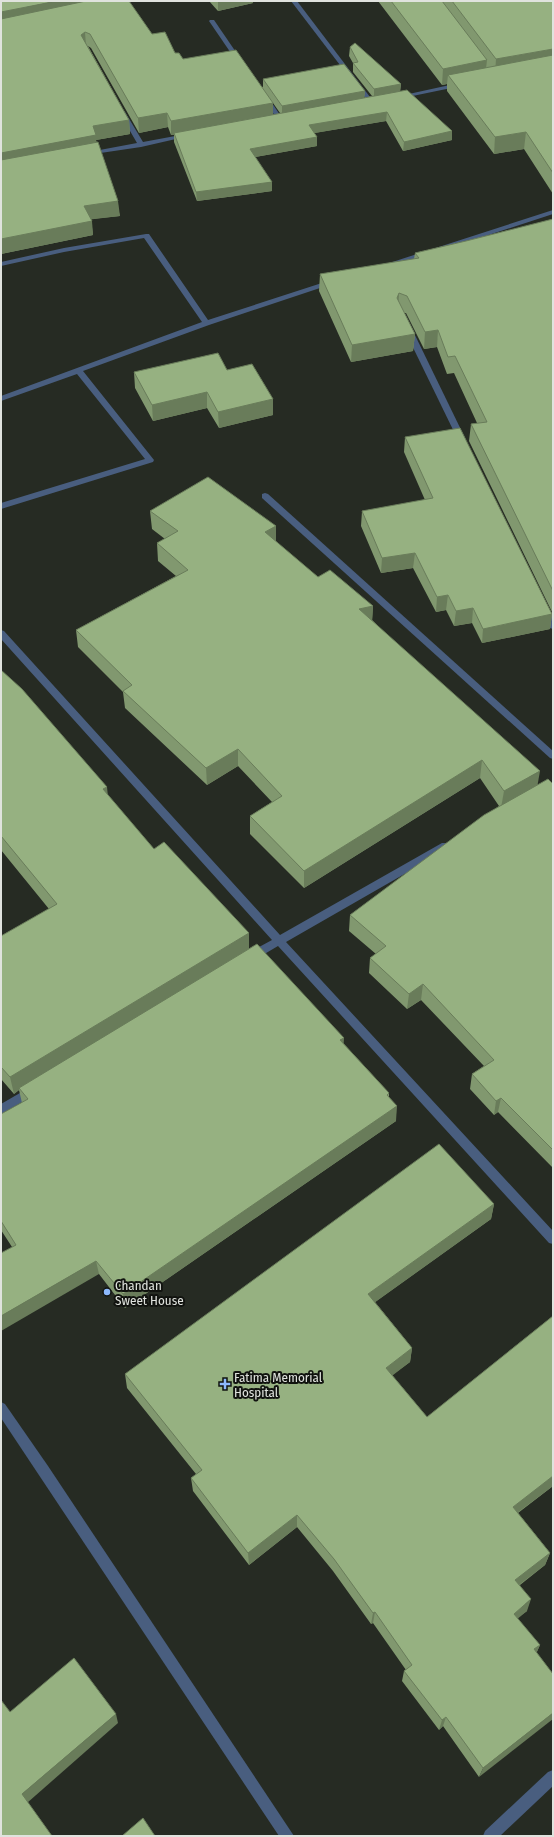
<svg xmlns="http://www.w3.org/2000/svg" width="554" height="1837" viewBox="0 0 554 1837" font-family="'Fira Sans Condensed',sans-serif">
  <style>
    .lines { fill: none; stroke-linecap: round; stroke-linejoin: round }
    .minor { fill: #495e7f; fill-rule: evenodd }
    .wall { fill: #81986f; fill-rule: evenodd }
    .shaded-wall { fill: #697c5a }
    .building { fill: #96b181; stroke: #697c5a }
    .poi-dot { fill: #8db9fc; stroke: #11130f; stroke-width: 1.5 }
    .labels { text-anchor: middle; stroke-width: 4; stroke-linejoin: round; paint-order: stroke }
    .poi-label { font-size: 13px; fill: #e0e3de; stroke: #11130f; text-anchor: start }
  </style>
  <rect width="100%" height="100%" fill="#262b23"/>
  <g class="lines">
    <g class="minor">
      <path d="M291 1H297L373 101V103H369Z"/>
      <path d="M210 20H214L242 61 241 62H237L209 21Z"/>
      <path d="M459 83 462 85 461 86 398 99 395 97Z"/>
      <path d="M264 97H268L282 118 281 119H277L263 98Z"/>
      <path d="M122 110 125 112 143 142 186 134 189 136 141 147 87 155 86 154 89 152 137 143 119 112Z"/>
      <path d="M553 210V214L387 268 380 266Z"/>
      <path d="M146 234H149L208 320 328 281H331L335 283 209 325 83 371 154 460 153 462 1 509V503L145 459 77 374 1 401V396L202 322 144 238 64 252 1 266V262L64 248Z"/>
      <path d="M405 327H408L412 329 466 440 465 442H459L458 440 404 329Z"/>
      <path d="M265 493 268 494 553 751V759L550 758 262 498V494Z"/>
      <path d="M546 608 549 609 553 617V629L550 628 542 611Z"/>
      <path d="M1 630 4 631 280 935 442 843H448L450 846 448 849 286 942 553 1231V1244L549 1243 278 946 256 959H248L247 956 248 953 272 940 1 639Z"/>
      <path d="M32 1086 36 1088 37 1091 36 1094 1 1114V1104Z"/>
      <path d="M1 1402 5 1404 48 1466 294 1836H279L1 1418Z"/>
      <path d="M553 1770V1786L500 1836H483L485 1831 548 1772Z"/>
    </g>
  </g>
  <g class="wall">
    <path d="M1 1 152 34 183 59 263 87V79L365 91 364 98 372 96 353 72V63L349 56 350 47 401 84 400 91 452 131V140L403 151 386 121 314 133 317 137V146L255 157 272 191 197 201 174 142V135H171L168 127 139 133 91 48 88 46 129 120 130 134 96 140 120 216 91 219 93 235 1 254ZM273 103 280 113 273 115Z"/>
    <path d="M209 1H253V3L218 11Z"/>
    <path d="M378 1H553V194L524 149 494 154 447 91V84L442 85Z"/>
    <path d="M553 219V614L469 441 471 424 477 423 454 373 447 374 437 347 424 349 406 313H404L415 334 413 351 351 362 319 291 320 274 414 259 415 253 466 241Z"/>
    <path d="M227 370 273 399V415L219 428 207 408 153 421 135 388 134 372Z"/>
    <path d="M405 437 552 614 550 629 482 643 472 623 454 626 446 610 436 612 413 568 381 573 361 526 362 511 425 500 404 452Z"/>
    <path d="M150 511 276 526V542L318 577 373 606 372 620 538 785 553 784V1168L498 1112 494 1115 470 1089 472 1074 484 1066 421 1000 407 1009 369 973 370 958 376 954 349 931 350 915 499 806 480 778 304 888 250 834V816L272 802 238 766 207 785 125 708 123 692 78 647 76 630 176 576 158 561 157 543 165 539 152 529Z"/>
    <path d="M1 670 107 787V795L154 849 249 933V949L344 1044 389 1093V1097L396 1121 125 1308 99 1274 12 1247 1 1230V1114L22 1103 19 1090 14 1094 1 1079V936L49 909 1 850Z"/>
    <path d="M494 1204 491 1219 375 1302 412 1348 410 1362 392 1375 427 1417 553 1316V1486L518 1513 550 1553 545 1565 520 1585 527 1611 517 1618 540 1645 479 1777 443 1726 439 1730 402 1681 404 1671 406 1670 373 1623 371 1624 333 1571 297 1527 249 1565 193 1491 191 1478 196 1474 127 1388 125 1374Z"/>
  </g>
  <g class="shaded-wall">
    <path d="M57 1H103L1 26V12Z"/>
    <path d="M218 1H253V3L218 11Z"/>
    <path d="M85 32 86 46 81 35Z"/>
    <path d="M553 49V65L495 75 496 59Z"/>
    <path d="M487 60 485 77 448 75 447 84 442 85 443 69Z"/>
    <path d="M401 84 400 93 374 98V89Z"/>
    <path d="M365 91 364 100 282 115V106Z"/>
    <path d="M273 103V117L174 133V135H171V121Z"/>
    <path d="M387 112 386 121 309 134V125Z"/>
    <path d="M167 113 168 127 139 133 138 118Z"/>
    <path d="M129 120 130 134 96 140 97 150 1 167V153L93 126Z"/>
    <path d="M452 131V140L403 151 404 142Z"/>
    <path d="M526 132 524 149 494 154 495 137Z"/>
    <path d="M317 137V146L250 158V149Z"/>
    <path d="M272 182V191L197 201 196 192Z"/>
    <path d="M118 201 120 216 86 220 84 206Z"/>
    <path d="M92 221 93 235 1 254V239Z"/>
    <path d="M399 293 398 310 397 298Z"/>
    <path d="M438 330 437 347 424 349 425 332Z"/>
    <path d="M415 334 413 351 351 362 352 345Z"/>
    <path d="M207 392V408L153 421 152 405Z"/>
    <path d="M273 399V415L219 428 218 412Z"/>
    <path d="M276 526V544L265 532Z"/>
    <path d="M415 553 413 568 381 573 382 558Z"/>
    <path d="M448 595 446 610 436 612 437 597Z"/>
    <path d="M373 606 372 624 359 609Z"/>
    <path d="M473 608 472 623 454 626 456 611Z"/>
    <path d="M552 614 550 629 482 643 483 629Z"/>
    <path d="M238 749V766L207 785 206 768Z"/>
    <path d="M482 760 480 778 304 888V871Z"/>
    <path d="M540 771 537 788 501 808 504 791Z"/>
    <path d="M107 787 109 806 103 789Z"/>
    <path d="M249 933V951L19 1088V1090L14 1094 10 1077Z"/>
    <path d="M423 984 421 1000 407 1009 409 994Z"/>
    <path d="M344 1038 343 1053 340 1040Z"/>
    <path d="M501 1098 498 1112 494 1115 496 1101Z"/>
    <path d="M397 1106 396 1121 125 1308 123 1294Z"/>
    <path d="M494 1204 491 1219 367 1308 368 1294Z"/>
    <path d="M96 1261 99 1274 1 1331V1316Z"/>
    <path d="M412 1348 410 1362 384 1382 386 1368Z"/>
    <path d="M553 1476V1486L509 1519 513 1507Z"/>
    <path d="M297 1515V1527L249 1565 248 1553Z"/>
    <path d="M550 1553 545 1565 511 1591 515 1580Z"/>
    <path d="M531 1599 527 1611 510 1625 514 1614Z"/>
    <path d="M375 1612 373 1623 371 1624 373 1613Z"/>
    <path d="M540 1645 535 1656 534 1649Z"/>
    <path d="M553 1713V1719L479 1777 483 1768Z"/>
    <path d="M116 1714 118 1723 27 1803 22 1794Z"/>
    <path d="M446 1717 443 1726 439 1730 442 1720Z"/>
  </g>
  <g class="building">
    <path d="M1 1H57L1 12Z"/>
    <path d="M86 1H129L152 34 165 32 175 53H179L183 59 236 50 273 103 171 121 167 113 138 118 90 34 85 32 81 35 129 120 93 126 96 135 1 153V19Z"/>
    <path d="M391 1H442L487 60 443 69Z"/>
    <path d="M452 1H553V49L496 59Z"/>
    <path d="M355 43 401 84 374 89 353 63 358 62 350 47Z"/>
    <path d="M553 55V173L526 132 495 137 448 75Z"/>
    <path d="M344 64 365 91 282 106 263 79Z"/>
    <path d="M407 90 452 131 404 142 387 112 309 125 317 137 250 149 272 182 196 192 174 133Z"/>
    <path d="M98 142 118 201 84 206 92 221 1 239V160Z"/>
    <path d="M553 219V591L471 424 487 422 455 356 448 357 438 330 425 332 407 296 399 293 397 298 415 334 352 345 320 274 419 258 415 253 466 241Z"/>
    <path d="M218 353 227 370 252 364 273 399 218 412 207 392 152 405 134 372Z"/>
    <path d="M460 428 552 614 483 629 473 608 456 611 448 595 437 597 415 553 382 558 362 511 433 498 405 437Z"/>
    <path d="M208 477 276 526 265 532 318 577 330 570 373 606 359 609 540 771 504 791 482 760 304 871 250 816 282 796 238 749 206 768 123 691 132 685 76 630 188 570 157 543 178 531 150 511Z"/>
    <path d="M1 670 22 689 107 787 103 789 154 849 164 842 249 933 10 1077 1 1067V936L57 904 1 836Z"/>
    <path d="M548 779 553 784V1150L501 1098 496 1101 472 1074 494 1060 423 984 409 994 370 958 386 946 350 915 484 815Z"/>
    <path d="M257 944 344 1038 340 1040 389 1093 387 1095 397 1106 123 1294 96 1261 1 1316V1253L16 1245 1 1221V1114L28 1099 19 1088Z"/>
    <path d="M439 1144 494 1204 368 1294 412 1348 386 1368 427 1417 553 1316V1476L513 1507 550 1553 515 1580 531 1599 514 1614 540 1645 534 1649 553 1674V1713L483 1768 446 1717 442 1720 404 1671 412 1665 375 1612 373 1613 334 1559 297 1515 248 1553 191 1478 202 1470 125 1374Z"/>
    <path d="M74 1658 116 1714 22 1794 52 1836H1V1700L10 1712Z"/>
    <path d="M143 1818 155 1836H122Z"/>
  </g>
  <g class="poi-dot">
    <circle cx="107" cy="1292" r="4"/>
    <path d="M223 1378h4v4h4v4h-4v4h-4v-4h-4v-4h4z"/>
  </g>
  <g class="labels">
    <g class="poi-label">
      <text x="115" y="1290">Chandan<tspan x="115" dy="15">Sweet House</tspan></text>
      <text x="234" y="1382">Fatima Memorial<tspan x="234" dy="15">Hospital</tspan></text>
    </g>
  </g>
  <rect width="554" height="1837" fill="none" stroke="#e0e3de" stroke-width="4"/>
</svg>
